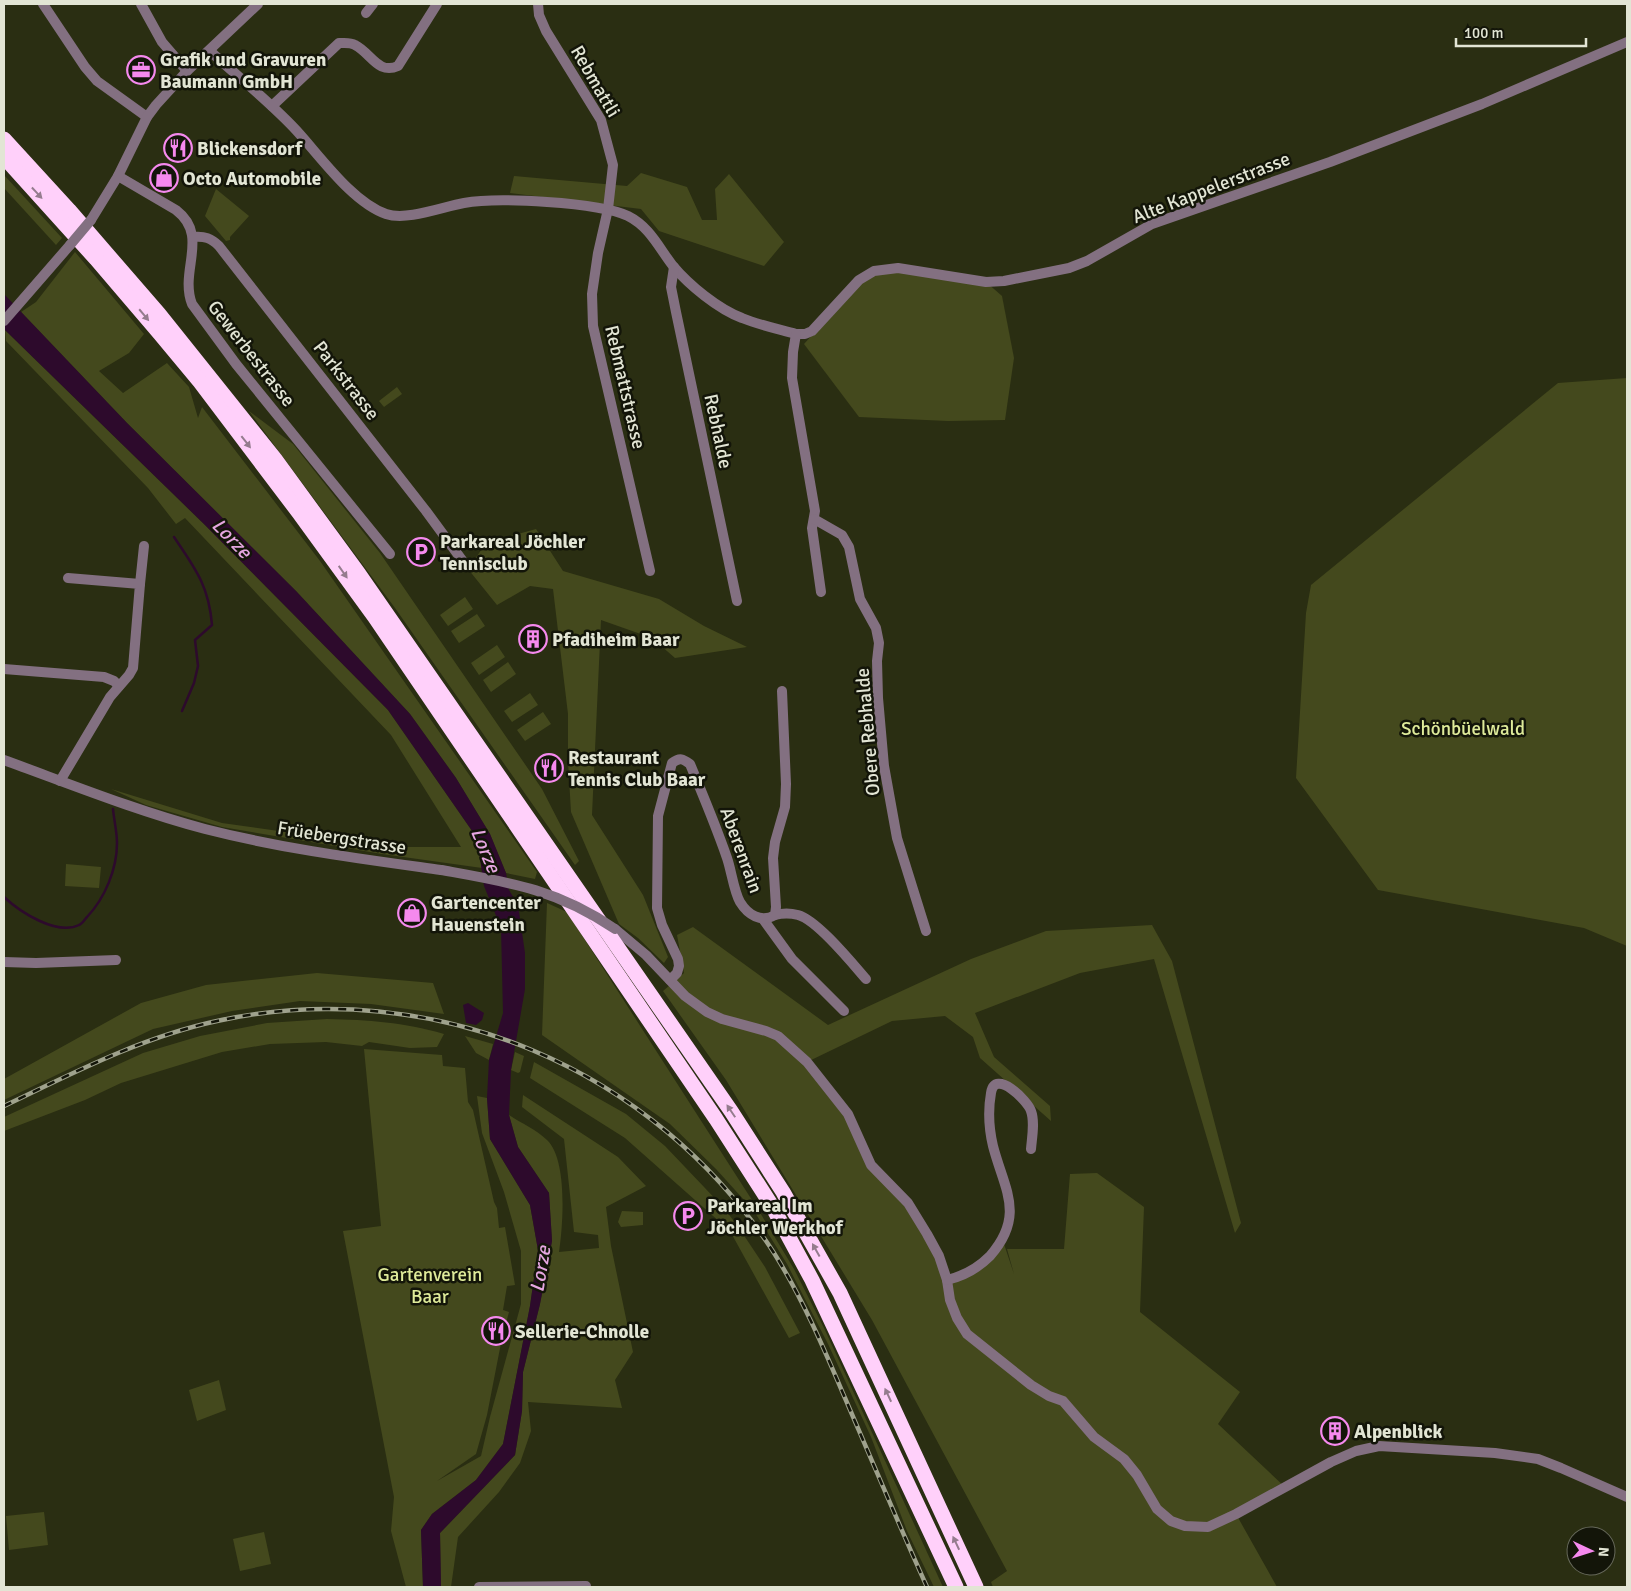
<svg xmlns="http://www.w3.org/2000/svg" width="1631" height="1591" viewBox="0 0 1631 1591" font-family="Signika,sans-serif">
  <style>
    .green { fill: #44491d }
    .water { fill: #2d0a2c }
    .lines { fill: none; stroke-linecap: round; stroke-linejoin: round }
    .stream { stroke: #2d0a2c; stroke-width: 2.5 }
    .minor { stroke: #837081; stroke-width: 10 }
    .tertiary { stroke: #837081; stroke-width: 10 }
    .motorway { stroke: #ffd0fa; stroke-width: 15 }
    .rail-casing { stroke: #9fa28d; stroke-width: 4.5 }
    .rail { stroke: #131509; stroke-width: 2.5; stroke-dasharray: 8; stroke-linecap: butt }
    .minor-bridge { stroke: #837081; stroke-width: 10 }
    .tertiary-bridge { stroke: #837081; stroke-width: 10 }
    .oneway { fill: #957c8e }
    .labels { text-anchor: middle; stroke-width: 5; stroke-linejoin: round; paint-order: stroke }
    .poi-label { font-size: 19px; font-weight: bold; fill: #e2e5d4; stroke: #131509; text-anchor: start }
    .street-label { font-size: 19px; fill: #e2e5d4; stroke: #131509 }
    .park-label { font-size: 19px; fill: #dfeb9a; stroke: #131509 }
    .water-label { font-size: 20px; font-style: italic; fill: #e5a6e0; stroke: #131509 }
  </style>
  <rect width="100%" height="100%" fill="#2a2e12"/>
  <g class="green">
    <path d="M641 173 687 187 702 220H717L715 189 729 174 784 242 764 266 659 231 641 209 510 193 514 176 627 186Z"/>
    <path d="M4 175 62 238 56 245 4 188Z"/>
    <path d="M216 189 249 216 230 237V240L226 241 205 216Z"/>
    <path d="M75 252 144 334 129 353 99 371 123 393 167 363 189 387 198 418 202 407 320 561 537 872 535 879 506 873 490 834 456 778 410 714 296 591 127 423 21 312 36 302Z"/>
    <path d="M873 268 986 282 1002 296 1014 358 1005 420 948 421 859 417 804 344Z"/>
    <path d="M5 330 205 525 388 710 477 838 482 868 382 854 222 827 146 805 111 789 222 823 392 847H461L391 735 185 518 176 524 148 488 6 341Z"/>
    <path d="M1627 378V946L1584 928 1378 890 1296 778 1306 613 1311 585 1558 383Z"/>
    <path d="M397 387 402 394 384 407 379 401Z"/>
    <path d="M249 411 293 444 380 553 542 789 579 861 575 865 395 608Z"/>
    <path d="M536 529 563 571 659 599 704 626 747 647 675 658 652 638 601 620 592 815 643 895 668 957 664 963 638 938 619 924 571 812 568 761V714L553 589 530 586 497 605 468 569 486 543Z"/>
    <path d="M465 597 473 609 448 626 440 615Z"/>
    <path d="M477 614 485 626 459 643 451 631Z"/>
    <path d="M497 645 505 657 479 675 471 663Z"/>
    <path d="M508 662 516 674 491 692 483 680Z"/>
    <path d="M530 693 538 705 512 722 504 711Z"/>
    <path d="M543 712 551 724 525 741 517 730Z"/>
    <path d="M66 864 101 867 99 888 65 886Z"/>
    <path d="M547 903 567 912 759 1211 794 1269 824 1328 943 1587H934L907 1531 871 1437 828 1344 787 1264 754 1211 716 1169 670 1124 542 1035Z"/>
    <path d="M1152 925 1172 961 1241 1223 1235 1233 1154 959 1080 973 975 1013 994 1057 1050 1106 1051 1121 980 1058 973 1037 945 1016 892 1021 807 1062 837 1100 862 1147 899 1192 948 1279 973 1270 1002 1238 1014 1274 1007 1249H1064L1070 1174 1097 1173 1144 1207 1140 1312 1240 1392 1218 1424 1285 1487 1236 1514 1277 1587H993L991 1582 1007 1571 872 1320 726 1080 663 991 684 973 677 935 693 927 828 1025 971 959 1046 931Z"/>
    <path d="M317 973 433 983 444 1014 371 1004 300 1001 232 1011 153 1029 4 1100V1079L141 1003 206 985Z"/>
    <path d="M327 1019C369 1020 403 1022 444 1034L437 1047 410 1048 369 1042 362 1046 326 1042 270 1044 222 1052 121 1083 85 1100 4 1131V1117L143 1053 200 1036 267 1023Z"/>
    <path d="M465 1036 493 1044 489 1060 476 1053Z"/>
    <path d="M364 1049 442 1055 443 1066 465 1068 468 1102 473 1110 494 1202 497 1208 499 1228 505 1227 515 1285 507 1286 503 1310 509 1312 502 1338 487 1415 476 1454 437 1481 481 1456 490 1417 521 1304V1251L504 1192 482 1133 477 1096 487 1098 490 1139 530 1205 538 1250 530 1306 503 1444 476 1480 432 1514 421 1530 423 1587H406L391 1531 394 1497 343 1231 381 1226Z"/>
    <path d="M515 1052 524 1056 520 1072 518 1073 511 1070Z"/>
    <path d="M534 1062 626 1114 665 1146 724 1208 739 1228 765 1267 800 1333 789 1338 730 1231 625 1138 530 1078Z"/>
    <path d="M523 1095 618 1157 646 1186 606 1207 611 1246 633 1352 615 1380 622 1408 528 1402 531 1431 520 1463 499 1492 458 1537 451 1587H441L440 1533 515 1455 522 1411 523 1372 540 1304 552 1241 549 1193 518 1147 509 1115C521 1123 537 1130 547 1140 568 1160 563 1226 559 1252L599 1248 598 1235 574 1232 564 1139 522 1107Z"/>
    <path d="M622 1211 643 1212V1225L621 1227 618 1222Z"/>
    <path d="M219 1380 226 1410 197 1421 189 1390Z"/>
    <path d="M44 1512 48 1545 9 1550 6 1516Z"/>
    <path d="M264 1532 271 1564 240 1571 233 1539Z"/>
  </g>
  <g class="water">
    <path d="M4 294 127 423 296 591 410 714 456 778 490 834 506 873 509 890 518 905 525 953V989L511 1070 509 1115 518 1147 549 1193 552 1241 540 1304 523 1372 522 1411 515 1455 440 1533 441 1587H423L421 1530 432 1514 476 1480 503 1444 530 1306 538 1250 530 1205 490 1139 487 1098 489 1060 503 1013 501 928 484 886 477 838 388 710 205 525 4 329Z"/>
    <path d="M468 1003 484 1013 482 1020 476 1025 466 1023 463 1005Z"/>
  </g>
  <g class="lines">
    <g class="stream">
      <path d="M174 537C195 568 209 586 212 625L195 640 198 666 194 683 182 711"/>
      <path d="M4 897C20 912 57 936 79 925 82 924 85 919 87 917 105 898 117 869 117 843 117 832 114 820 113 809"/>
    </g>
    <g class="minor">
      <path d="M43 4 85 67 97 81 147 117"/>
      <path d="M141 4 162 42 187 71"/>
      <path d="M538 4 539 15 546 31 601 120 613 165 608 209 598 253 592 294 593 326 650 571"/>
      <path d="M366 13 373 4"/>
      <path d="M210 51C238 77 269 101 296 130 320 156 352 202 386 214 407 221 442 207 464 203 497 197 598 202 628 216 650 227 659 248 673 266 689 285 718 309 742 318 759 325 778 329 796 334H805L812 331 859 280 874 271 898 268 986 282 1004 281 1069 268 1087 261 1152 224 1330 162 1482 104 1627 42"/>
      <path d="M272 106 339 43C344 43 350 42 355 45 371 53 378 75 398 66L437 4"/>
      <path d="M118 176 176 210C210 236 179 270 192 304L236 364 390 554"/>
      <path d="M193 237C205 236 211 238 219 246L426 511 462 560"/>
      <path d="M674 267 671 287 676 312 737 601"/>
      <path d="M796 334 793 352 792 378 815 511 812 528 821 592"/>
      <path d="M814 519 842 535 849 547 860 599 876 628 879 643 877 661 878 698 884 766 897 838 926 931"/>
      <path d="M140 584 144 546"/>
      <path d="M4 669 104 677 114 681 119 686"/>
      <path d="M4 760C70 784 137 811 205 829 283 849 362 859 441 870"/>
      <path d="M60 781 110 697 129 675 133 668 140 584 68 578"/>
      <path d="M775 915C783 913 790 913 798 915 817 920 852 963 866 979"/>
      <path d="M763 919 792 959 844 1011"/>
      <path d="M615 929 646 955 685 996 707 1012 722 1019 766 1031 778 1036 807 1062 848 1114 871 1165 908 1203 927 1234 939 1256 947 1280 950 1300 957 1318 967 1334 1031 1385 1049 1396 1063 1401 1094 1437 1124 1459 1137 1475 1157 1509 1171 1521 1185 1526 1208 1527 1236 1514 1331 1462 1356 1451 1379 1446 1495 1453 1538 1459 1561 1468 1627 1497"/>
      <path d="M4 962 36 963 116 960"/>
      <path d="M670 980 677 973 679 966 678 959 662 925 657 908 658 816 672 763C680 757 683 759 690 764 703 795 716 826 727 858 731 869 734 892 740 902 748 915 761 923 775 915L776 907 773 858 775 842 785 807 786 784 782 691"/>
      <path d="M947 1280C964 1276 978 1268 990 1256 1026 1215 1004 1189 993 1146 989 1129 988 1110 991 1093 995 1068 1028 1101 1031 1111 1035 1122 1032 1137 1031 1149"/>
      <path d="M479 1587 586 1586"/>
    </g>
    <g class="tertiary">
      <path d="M91 220 118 176 147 117 156 105 187 71 258 4"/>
      <path d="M4 321 70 245"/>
    </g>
    <g class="motorway">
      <path d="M4 139 69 210 159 314 275 459 359 574 731 1111 783 1192 840 1293 976 1587"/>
      <path d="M4 157 96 259 160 334 200 382 299 513 374 616 716 1119 772 1206 812 1280 956 1587"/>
    </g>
    <defs>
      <path id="rail" d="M4 1106C73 1073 142 1037 217 1021 433 974 655 1068 774 1253 803 1299 824 1349 845 1398 872 1461 899 1525 927 1587"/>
    </defs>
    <use href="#rail" class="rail-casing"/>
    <use href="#rail" class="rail"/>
    <path class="minor-bridge" d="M441 870C508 882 557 889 615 929"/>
    <path class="tertiary-bridge" d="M70 245 91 220"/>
  </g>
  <defs><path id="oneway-solid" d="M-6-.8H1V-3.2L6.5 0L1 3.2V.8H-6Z" transform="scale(1.25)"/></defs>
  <g class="oneway">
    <use href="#oneway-solid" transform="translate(37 193) rotate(47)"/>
    <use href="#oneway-solid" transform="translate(144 315) rotate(50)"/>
    <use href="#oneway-solid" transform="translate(246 442) rotate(52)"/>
    <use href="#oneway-solid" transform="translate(343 572) rotate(55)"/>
    <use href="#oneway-solid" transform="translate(731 1111) rotate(-124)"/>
    <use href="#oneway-solid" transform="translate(816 1250) rotate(-119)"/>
    <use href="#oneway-solid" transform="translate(888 1395) rotate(-115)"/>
    <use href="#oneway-solid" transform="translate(956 1543) rotate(-115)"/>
  </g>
  <defs>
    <symbol id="office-ring" viewBox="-11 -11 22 22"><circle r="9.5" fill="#131509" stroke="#f589ee" stroke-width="1.5"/><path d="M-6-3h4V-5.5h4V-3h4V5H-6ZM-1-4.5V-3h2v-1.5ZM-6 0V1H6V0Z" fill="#f589ee"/></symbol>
    <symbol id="restaurant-ring" viewBox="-11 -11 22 22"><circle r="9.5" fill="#131509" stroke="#f589ee" stroke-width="1.5"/><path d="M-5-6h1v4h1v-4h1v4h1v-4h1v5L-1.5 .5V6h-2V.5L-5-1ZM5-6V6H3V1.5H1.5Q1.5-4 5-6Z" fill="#f589ee"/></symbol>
    <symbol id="shop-ring" viewBox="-11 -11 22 22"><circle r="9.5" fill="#131509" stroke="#f589ee" stroke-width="1.5"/><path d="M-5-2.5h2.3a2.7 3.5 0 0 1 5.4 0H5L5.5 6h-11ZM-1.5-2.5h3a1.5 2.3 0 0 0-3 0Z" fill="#f589ee"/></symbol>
    <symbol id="parking-ring" viewBox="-11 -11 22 22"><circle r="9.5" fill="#131509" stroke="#f589ee" stroke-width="1.5"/><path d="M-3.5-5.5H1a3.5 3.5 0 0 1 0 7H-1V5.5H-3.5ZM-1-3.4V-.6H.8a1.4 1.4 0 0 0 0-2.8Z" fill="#f589ee"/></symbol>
    <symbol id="building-ring" viewBox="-11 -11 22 22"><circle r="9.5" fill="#131509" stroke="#f589ee" stroke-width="1.5"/><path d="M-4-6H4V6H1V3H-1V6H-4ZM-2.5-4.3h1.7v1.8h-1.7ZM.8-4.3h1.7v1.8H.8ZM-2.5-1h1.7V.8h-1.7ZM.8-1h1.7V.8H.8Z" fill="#f589ee"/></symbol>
  </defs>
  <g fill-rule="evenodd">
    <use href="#office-ring" x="125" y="54" width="32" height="32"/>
    <use href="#restaurant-ring" x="162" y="132" width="32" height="32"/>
    <use href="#shop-ring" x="148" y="162" width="32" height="32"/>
    <use href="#parking-ring" x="405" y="536" width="32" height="32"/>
    <use href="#building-ring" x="517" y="623" width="32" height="32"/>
    <use href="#restaurant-ring" x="533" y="752" width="32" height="32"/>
    <use href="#shop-ring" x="396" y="897" width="32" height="32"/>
    <use href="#parking-ring" x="672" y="1200" width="32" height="32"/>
    <use href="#restaurant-ring" x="480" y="1315" width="32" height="32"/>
    <use href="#building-ring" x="1319" y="1415" width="32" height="32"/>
  </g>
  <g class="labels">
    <g class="poi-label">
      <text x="160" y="66">Grafik und Gravuren<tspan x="160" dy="22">Baumann GmbH</tspan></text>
      <text x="197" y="155">Blickensdorf</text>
      <text x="183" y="185">Octo Automobile</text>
      <text x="440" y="548">Parkareal Jöchler<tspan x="440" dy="22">Tennisclub</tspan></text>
      <text x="552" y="646">Pfadiheim Baar</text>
      <text x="568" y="764">Restaurant<tspan x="568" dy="22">Tennis Club Baar</tspan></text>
      <text x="431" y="909">Gartencenter<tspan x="431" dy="22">Hauenstein</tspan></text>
      <text x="707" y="1212">Parkareal Im<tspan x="707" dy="22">Jöchler Werkhof</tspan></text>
      <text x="515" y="1338">Sellerie-Chnolle</text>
      <text x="1354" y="1438">Alpenblick</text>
    </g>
    <g class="street-label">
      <text transform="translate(596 81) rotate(60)" y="7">Rebmattli</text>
      <text transform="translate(1211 187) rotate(-21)" y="7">Alte Kappelerstrasse</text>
      <text transform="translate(252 353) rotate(52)" y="7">Gewerbestrasse</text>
      <text transform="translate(347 380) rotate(52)" y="7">Parkstrasse</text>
      <text transform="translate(626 387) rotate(77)" y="7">Rebmattstrasse</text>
      <text transform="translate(719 431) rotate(78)" y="7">Rebhalde</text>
      <text transform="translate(867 732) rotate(-95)" y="7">Obere Rebhalde</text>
      <text transform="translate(342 837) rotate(9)" y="7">Früebergstrasse</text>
      <text transform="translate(742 850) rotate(70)" y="7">Aberenrain</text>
    </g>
    <g class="park-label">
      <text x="1463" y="735">Schönbüelwald</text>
      <text x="430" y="1281">Gartenverein<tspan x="430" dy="22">Baar</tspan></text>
    </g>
    <g class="water-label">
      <text transform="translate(232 538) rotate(46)" y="7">Lorze</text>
      <text transform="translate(486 850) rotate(67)" y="7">Lorze</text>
      <text transform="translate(540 1269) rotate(-81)" y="7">Lorze</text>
    </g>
  </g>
  <rect width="1631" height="1591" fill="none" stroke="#e2e5d4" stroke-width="10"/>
  <g transform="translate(1591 1551) rotate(94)"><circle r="24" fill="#131509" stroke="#66685a"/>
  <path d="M0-4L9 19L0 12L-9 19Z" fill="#f589ee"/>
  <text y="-8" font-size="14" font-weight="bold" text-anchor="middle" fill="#e2e5d4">N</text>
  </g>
  <path d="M1456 38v8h130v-8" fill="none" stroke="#e2e5d4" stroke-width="2.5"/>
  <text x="1464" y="38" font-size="15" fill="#e2e5d4" stroke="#131509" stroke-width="4" paint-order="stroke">100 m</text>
</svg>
